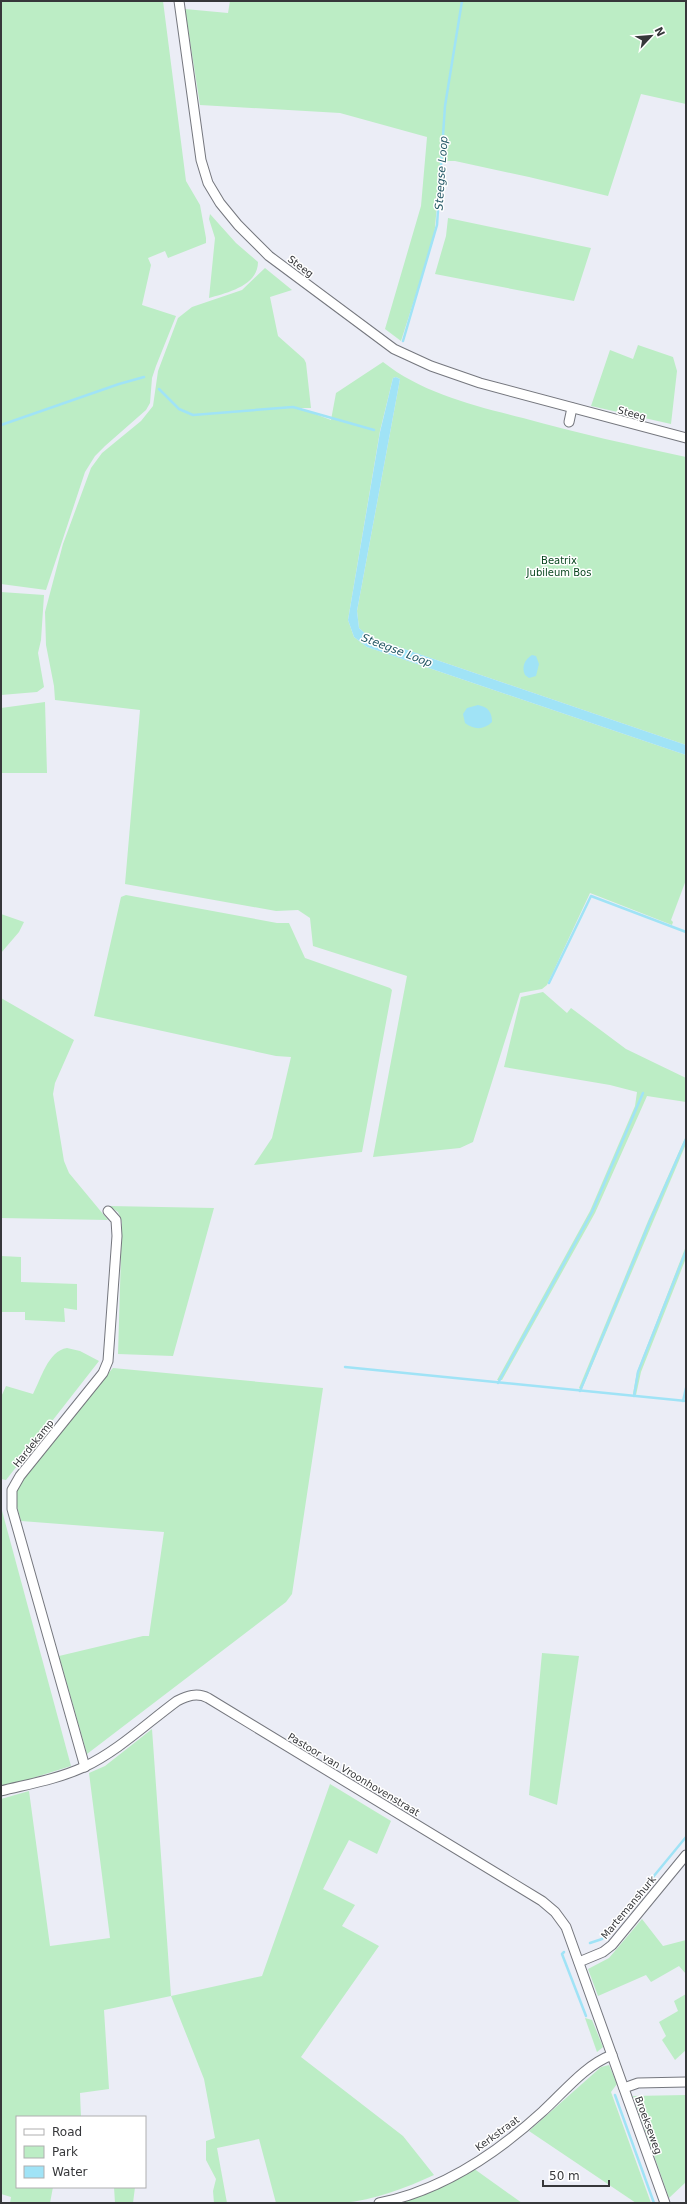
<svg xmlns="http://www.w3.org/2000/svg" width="687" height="2204" viewBox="0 0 687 2204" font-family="'DejaVu Sans',sans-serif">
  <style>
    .green { fill: #bcedc5 }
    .water { fill: #a0e3f6 }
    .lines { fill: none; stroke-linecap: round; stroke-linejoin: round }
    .stream { stroke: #a0e3f6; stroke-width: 2.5 }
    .minor-casing { stroke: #75777e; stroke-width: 11 }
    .minor { stroke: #fff; stroke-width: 9 }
    .labels { text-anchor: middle; stroke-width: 3; stroke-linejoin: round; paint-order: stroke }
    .street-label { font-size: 10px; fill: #36373a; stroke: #fff }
    .park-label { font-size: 10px; fill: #0a4720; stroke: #fff }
    .water-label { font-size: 11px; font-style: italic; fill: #1f5462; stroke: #fff }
  </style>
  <rect width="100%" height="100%" fill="#ebedf6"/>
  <g class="green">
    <path d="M1 1H163L186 181 200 205 206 238V243L168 258 165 251 148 258 151 265 142 305 176 316 156 366 152 378 150 403 146 410 105 446 95 456 85 472 46 590 1 584Z"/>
    <path d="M230 1H686V104L641 94 608 196 529 177 455 161H441L434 238 401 341 385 329 421 206 427 137 340 113 200 105 185 9 228 13Z"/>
    <path d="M210 214 236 243 258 262C258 286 226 293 209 298L215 238 209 219Z"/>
    <path d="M448 218 591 248 574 301 435 274 446 236Z"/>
    <path d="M265 268 292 290 270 297 278 336 304 359 306 363 311 408H299L331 420 336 393 383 362C422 393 475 406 523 418 577 433 631 445 686 457V745L369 637 359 628 357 611 400 379 396 377 393 378 380 431 348 620 354 637 367 647 686 755V880L671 920 673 922 672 925 590 893 547 985 542 989 520 993 473 1142 460 1148 373 1157 407 976 313 946 310 918 298 910 276 911 125 884 140 710 55 700 54 686 46 645 45 612 63 544 91 468 102 453 141 421 153 406 158 371 178 318 192 307 242 290Z"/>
    <path d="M638 345 673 357 677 371 671 424 591 406 610 350 633 359Z"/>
    <path d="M1 592 44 595 41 640 38 653 44 687 37 692 1 695Z"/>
    <path d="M45 702 47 773H1V708Z"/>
    <path d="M126 895 277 923H289L305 958 390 988 392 990 362 1152 254 1165 272 1138 291 1057 276 1056 94 1016 121 897Z"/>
    <path d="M1 914 24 922 19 932 1 953Z"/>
    <path d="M543 992 567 1013 571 1008 626 1049 686 1078V1102L647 1096 595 1213 502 1380H497L590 1211 635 1106 637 1092 610 1085 504 1067 521 997Z"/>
    <path d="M1 998 74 1040 55 1083 53 1094 64 1161 69 1173 108 1220 1 1218Z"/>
    <path d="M686 1136V1144L582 1389 579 1388 648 1221Z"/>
    <path d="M109 1206 214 1208 173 1356 118 1354 122 1222 118 1212Z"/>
    <path d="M686 1246V1258L641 1372 636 1395 633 1394 637 1372Z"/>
    <path d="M1 1256 21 1257V1282L77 1284V1310L64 1308 65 1322 25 1320V1312H1Z"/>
    <path d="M67 1348 80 1351 99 1361 6 1480 1 1479V1397L6 1386 33 1394C41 1379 48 1351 67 1348Z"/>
    <path d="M113 1368 323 1388 292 1594 286 1602 87 1754 59 1656 143 1636H149L164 1532 21 1521 13 1492 94 1389Z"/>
    <path d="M1 1507 71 1766 1 1788Z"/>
    <path d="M542 1653 579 1656 557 1805 529 1795Z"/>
    <path d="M152 1729 171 1996 262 1976 330 1784 391 1821 377 1854 349 1840 323 1889 355 1905 342 1926 379 1946 301 2057 403 2136 434 2175C406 2188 374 2200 343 2203 321 2204 298 2203 276 2203L259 2139 217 2148 227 2203H214L213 2191 216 2179 206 2160V2141L215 2138 204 2079 171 1996 104 2010 109 2089 80 2093 81 2117H17V2187H53L50 2203H10L11 2197 1 2194V1799L29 1791 50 1946 110 1938 89 1773 105 1766Z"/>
    <path d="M642 1919 663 1946 686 1940V1974L679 1966 651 1982 646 1975 598 1996 588 1969 609 1958Z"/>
    <path d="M686 1994V2050L675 2060 662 2040 666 2036 659 2022 678 2011 674 2001Z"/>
    <path d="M585 2018 592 2020 603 2047 597 2052Z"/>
    <path d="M609 2065 617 2084 611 2092 651 2203H636L529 2131 601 2067Z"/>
    <path d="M686 2095V2182L669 2198 633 2096Z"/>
    <path d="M473 2168 522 2203H402L399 2201Z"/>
    <path d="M114 2187H135L133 2203H115Z"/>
  </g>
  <g class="water">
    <path d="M396 377 400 379 357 611 359 628 369 637 686 745V755L367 647 354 637 348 620 380 432 393 378Z"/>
    <path d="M532 655 536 656 539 664 536 676 529 678 525 675C521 667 525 659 532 655Z"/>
    <path d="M478 705C488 707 492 712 492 722 484 730 474 730 465 723L463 714 467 708Z"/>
  </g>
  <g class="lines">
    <g class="stream">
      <path d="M403 341 437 225 445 106 462 1"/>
      <path d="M159 389 179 409 193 415 293 407 374 430"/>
      <path d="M1 425 119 384 144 377"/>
      <path d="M549 983 591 896 686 932"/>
      <path d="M345 1367 686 1401"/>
      <path d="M498 1383 592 1212 643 1093"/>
      <path d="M580 1391 650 1221 686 1139"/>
      <path d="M634 1396 638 1372 686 1251"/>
      <path d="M683 1401 686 1388"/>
      <path d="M590 1943 602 1939 686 1837"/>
      <path d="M564 1952 562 1954 586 2016"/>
      <path d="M615 2095 654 2203"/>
    </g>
    <defs>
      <g id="minor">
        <path d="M179 1 201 160 208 183 220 203 238 225 269 256 394 349 431 366 480 383 686 438"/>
        <path d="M569 422 572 408"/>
        <path d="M85 1767 12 1509V1490L20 1476 103 1373 108 1361 117 1236 116 1220 108 1211"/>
        <path d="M1 1791C29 1784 58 1779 84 1767 118 1751 147 1723 177 1701 187 1696 197 1692 208 1698L542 1901 555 1912 566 1927 665 2203"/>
        <path d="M579 1962 603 1952 612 1945 686 1855"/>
        <path d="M624 2088 638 2083 686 2082"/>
        <path d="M379 2203C440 2191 496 2154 542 2112 563 2093 585 2065 612 2055"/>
      </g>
    </defs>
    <use href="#minor" class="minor-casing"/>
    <use href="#minor" class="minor"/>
  </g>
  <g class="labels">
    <g class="street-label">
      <text transform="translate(301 266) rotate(37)" y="4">Steeg</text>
      <text transform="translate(632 413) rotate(15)" y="4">Steeg</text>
      <text transform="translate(33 1443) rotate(-51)" y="4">Hardekamp</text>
      <text transform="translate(354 1774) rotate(31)" y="4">Pastoor van Vroonhovenstraat</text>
      <text transform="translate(628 1907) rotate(-50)" y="4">Martemanshurk</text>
      <text transform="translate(649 2125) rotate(70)" y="4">Broekseweg</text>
      <text transform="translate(497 2133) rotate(-36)" y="4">Kerkstraat</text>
    </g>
    <g class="park-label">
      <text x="559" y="564">Beatrix<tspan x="559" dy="12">Jubileum Bos</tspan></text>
    </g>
    <g class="water-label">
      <text transform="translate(441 173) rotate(-86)" y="4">Steegse Loop</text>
      <text transform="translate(397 650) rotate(21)" y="4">Steegse Loop</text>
    </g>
  </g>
  <rect width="687" height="2204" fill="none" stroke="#36373a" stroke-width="4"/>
  <rect x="16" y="2116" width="130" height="72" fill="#ffffff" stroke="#afafb0"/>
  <rect x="24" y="2129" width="20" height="6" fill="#ffffff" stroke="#afafb0"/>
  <text x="52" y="2136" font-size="12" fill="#36373a">Road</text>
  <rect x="24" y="2146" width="20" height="12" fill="#bcedc5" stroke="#afafb0"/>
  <text x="52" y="2156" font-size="12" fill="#36373a">Park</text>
  <rect x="24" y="2166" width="20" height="12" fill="#a0e3f6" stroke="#afafb0"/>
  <text x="52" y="2176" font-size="12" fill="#36373a">Water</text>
  <g transform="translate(651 36) rotate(64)" stroke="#ffffff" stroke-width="3" paint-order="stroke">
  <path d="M0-3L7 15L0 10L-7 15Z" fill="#36373a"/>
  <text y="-6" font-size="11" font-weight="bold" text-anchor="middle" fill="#36373a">N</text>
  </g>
  <path d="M543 2180v6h66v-6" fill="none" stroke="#36373a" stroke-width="2"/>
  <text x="549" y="2180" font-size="12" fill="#36373a" stroke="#ffffff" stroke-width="3" paint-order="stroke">50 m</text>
</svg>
